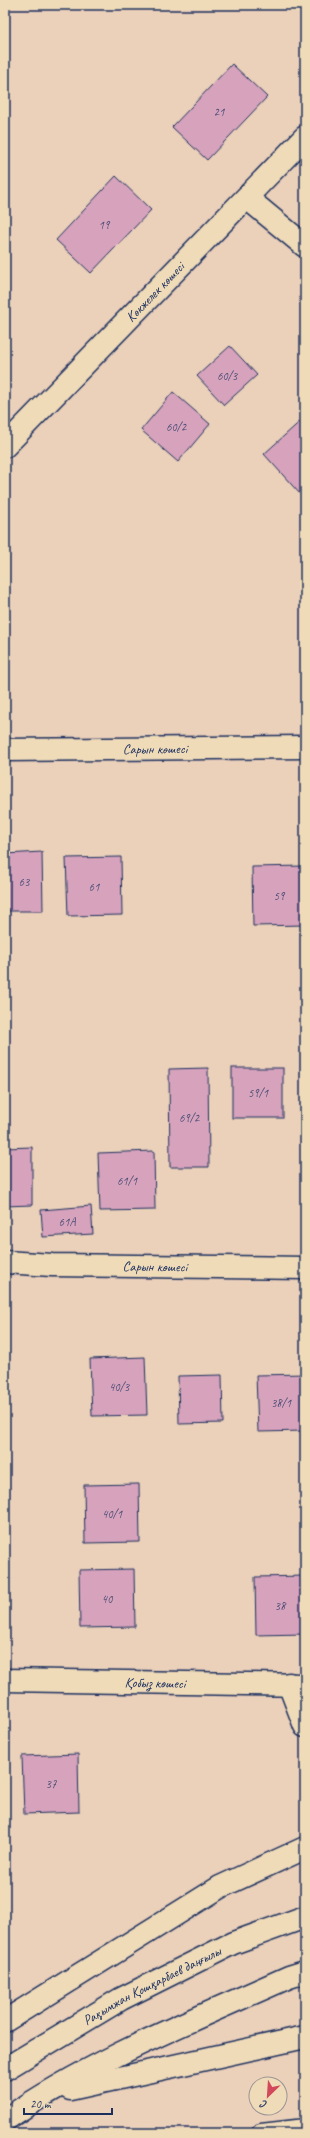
<svg xmlns="http://www.w3.org/2000/svg" width="310" height="2138" viewBox="0 0 310 2138" font-family="Caveat,sans-serif">
  <style>
    .building { fill: #d7a3bc; stroke: #1b2f5e }
    .lines { fill: none; stroke-linecap: round; stroke-linejoin: round }
    .service-casing { stroke: #1b2f5e; stroke-width: 21 }
    .minor-casing { stroke: #1b2f5e; stroke-width: 25 }
    .secondary-casing { stroke: #1b2f5e; stroke-width: 25 }
    .service { stroke: #f0dbb9; stroke-width: 18 }
    .minor { stroke: #f0dbb9; stroke-width: 22 }
    .secondary { stroke: #f0dbb9; stroke-width: 22 }
    .labels { text-anchor: middle; stroke-width: 3; stroke-linejoin: round; paint-order: stroke }
    .number-label { font-size: 12px; fill: #4a4c76 }
    .street-label { font-size: 14px; fill: #1b2f5e; stroke: #f0dbb9 }
  </style>
  <rect width="100%" height="100%" fill="#ebd0ba"/>
  <filter id="ink" filterUnits="userSpaceOnUse"><feTurbulence type="fractalNoise" baseFrequency=".025" numOctaves="2"/><feDisplacementMap in="SourceGraphic" scale="8" xChannelSelector="R" yChannelSelector="G"/><feConvolveMatrix kernelMatrix="1 2 1 2 8 2 1 2 1" color-interpolation-filters="sRGB"/></filter>
  <g filter="url(#ink)">
    <g class="building">
      <path d="M232 64 267 97 207 160 172 127Z"/>
      <path d="M116 176 151 210 91 273 56 240Z"/>
      <path d="M230 346 257 375 224 405 197 376Z"/>
      <path d="M173 392 210 424 178 462 141 430Z"/>
      <path d="M305 417V490L300 494 264 454Z"/>
      <path d="M42 852 43 911H5V854Z"/>
      <path d="M121 857 122 915 68 916 66 858Z"/>
      <path d="M305 866V925L253 926 252 867Z"/>
      <path d="M208 1068 209 1167H170L169 1069Z"/>
      <rect x="232" y="1068" width="51" height="50"/>
      <path d="M32 1147V1205L5 1206V1148Z"/>
      <path d="M154 1151 155 1210 100 1211 98 1153Z"/>
      <path d="M91 1206 93 1234 43 1237 41 1210Z"/>
      <path d="M145 1357 147 1415 92 1416 90 1359Z"/>
      <path d="M305 1374V1431L258 1432 256 1375Z"/>
      <path d="M222 1375 223 1423 179 1424 178 1376Z"/>
      <path d="M139 1484 140 1542 85 1543 84 1485Z"/>
      <path d="M134 1569 135 1627 80 1628 79 1570Z"/>
      <path d="M305 1576V1634L256 1635 255 1577Z"/>
      <path d="M78 1754 79 1812 24 1814 22 1756Z"/>
    </g>
    <g class="lines">
      <defs>
        <path id="service" d="M261 2133 305 2128"/>
        <g id="minor">
          <path d="M247 198 305 246"/>
          <path id="s1" d="M5 446 305 137"/>
          <path id="s2" d="M5 750 305 747"/>
          <path id="s3" d="M5 1262 52 1265 305 1268"/>
          <path id="s4" d="M5 1680 305 1685"/>
          <path d="M289 1684 305 1726"/>
        </g>
        <g id="secondary">
          <path d="M5 2021 220 1887 305 1848"/>
          <path id="s5" d="M5 2069 121 1999 233 1943 305 1917"/>
          <path d="M70 2089 305 2037"/>
          <path d="M5 2120C92 2060 193 2020 289 1977L305 1972"/>
        </g>
      </defs>
      <use href="#service" class="service-casing"/>
      <use href="#minor" class="minor-casing"/>
      <use href="#secondary" class="secondary-casing"/>
      <use href="#service" class="service"/>
      <use href="#minor" class="minor"/>
      <use href="#secondary" class="secondary"/>
    </g>
  </g>
  <g class="labels">
    <g class="number-label">
      <text x="219" y="116">21</text>
      <text x="104" y="229">19</text>
      <text x="227" y="380">60/3</text>
      <text x="176" y="431">60/2</text>
      <text x="24" y="886">63</text>
      <text x="94" y="891">61</text>
      <text x="279" y="900">59</text>
      <text x="258" y="1097">59/1</text>
      <text x="189" y="1122">69/2</text>
      <text x="127" y="1185">61/1</text>
      <text x="67" y="1226">61А</text>
      <text x="119" y="1391">40/3</text>
      <text x="281" y="1407">38/1</text>
      <text x="112" y="1518">40/1</text>
      <text x="107" y="1603">40</text>
      <text x="280" y="1610">38</text>
      <text x="51" y="1788">37</text>
    </g>
    <g class="street-label">
      <text dy="5" stroke="none"><textPath href="#s1" startOffset="215">Көкжелек көшесі</textPath></text>
      <text dy="5" stroke="none"><textPath href="#s2" startOffset="150">Сарын көшесі</textPath></text>
      <text dy="5" stroke="none"><textPath href="#s3" startOffset="150">Сарын көшесі</textPath></text>
      <text dy="5" stroke="none"><textPath href="#s4" startOffset="150">Қобыз көшесі</textPath></text>
      <text dy="5" stroke="none"><textPath href="#s5" startOffset="169">Рақымжан Қошқарбаев даңғылы</textPath></text>
    </g>
  </g>
  <rect width="310" height="2138" fill="none" stroke="#f0dbb9" stroke-width="20"/>
  <rect x="10" y="10" width="290" height="2118" fill="none" stroke="#1b2f5e" stroke-width="1.5" filter="url(#ink)"/>
  <g transform="translate(268 2096) rotate(205)"><circle r="19" fill="#f0dbb9" stroke="#9b9695"/>
  <path d="M0-3L7 15L0 10L-7 15Z" fill="#d1495b"/>
  <text y="-6" font-size="11" font-weight="bold" text-anchor="middle" fill="#1b2f5e">С</text>
  </g>
  <path d="M24 2108v6h88v-6" fill="none" stroke="#1b2f5e" stroke-width="2"/>
  <text x="30" y="2108" font-size="12" fill="#1b2f5e" stroke="#f0dbb9" stroke-width="3" paint-order="stroke">20 m</text>
</svg>
